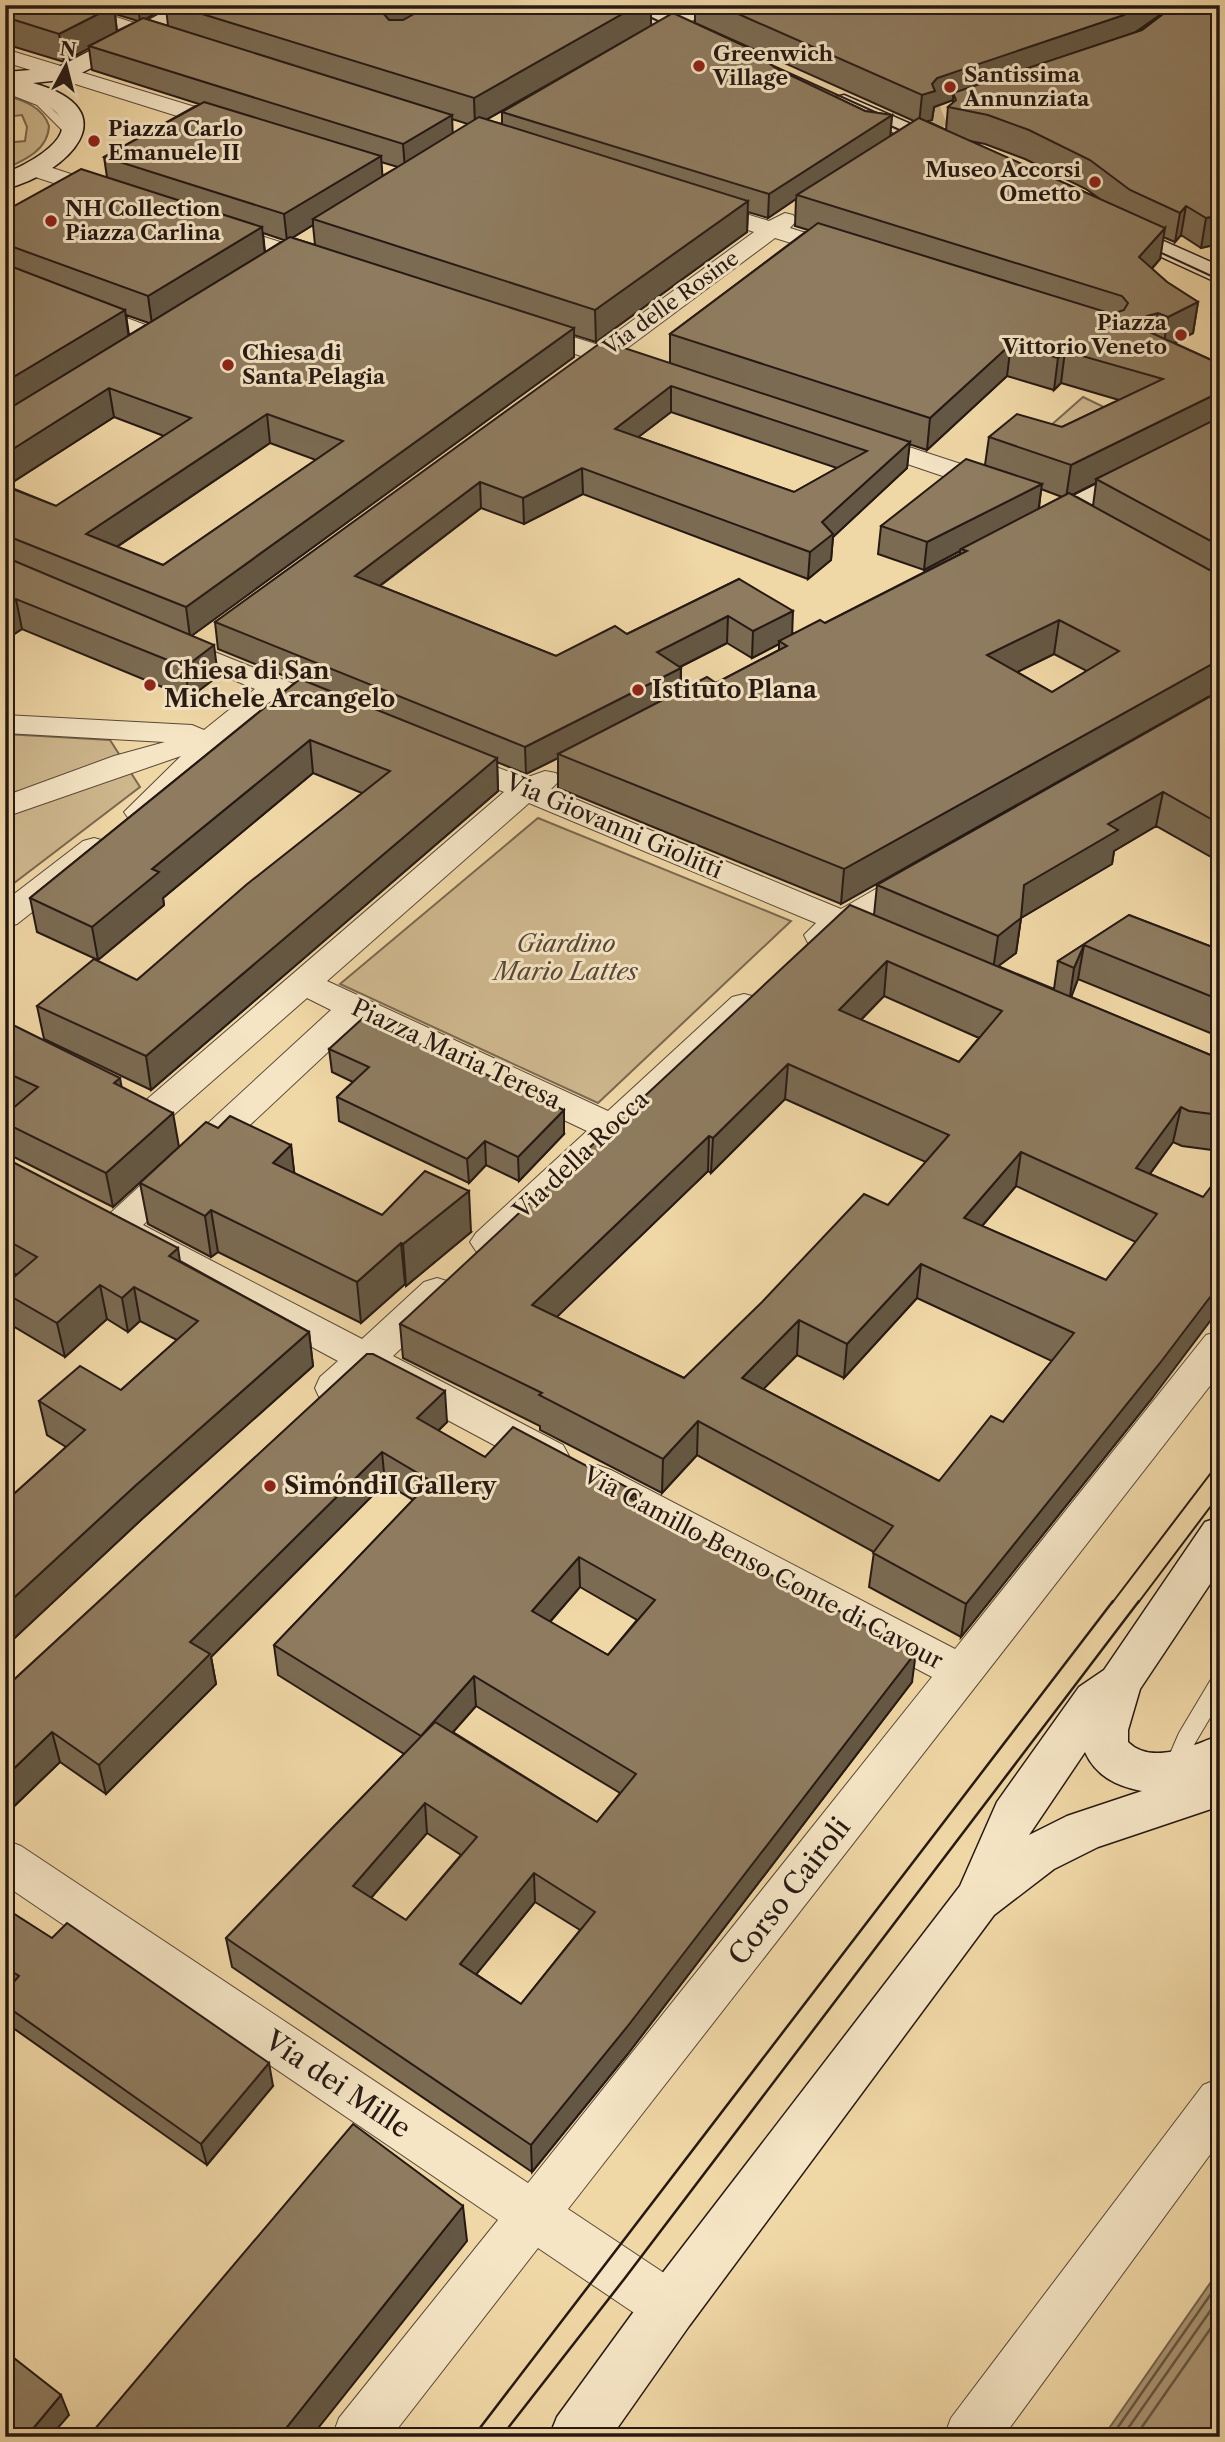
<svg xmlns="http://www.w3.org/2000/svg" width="1225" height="2442" viewBox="0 0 1225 2442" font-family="'Libre Caslon Text',serif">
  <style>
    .green { fill: #ceb78d; stroke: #7a6850; stroke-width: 2 }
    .water { fill: #ab9674; stroke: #76644e; stroke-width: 2 }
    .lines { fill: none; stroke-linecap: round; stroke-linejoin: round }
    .shore { stroke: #685844; stroke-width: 2.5 }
    .street-tunnel { stroke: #c8b189; stroke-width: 23; stroke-dasharray: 23 11; stroke-linecap: butt }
    .lane-casing { stroke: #584838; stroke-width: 2 }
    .street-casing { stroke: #584838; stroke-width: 2 }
    .secondary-casing { stroke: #261914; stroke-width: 3 }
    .lane { fill: #f5e5c5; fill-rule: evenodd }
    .street { fill: #f5e5c5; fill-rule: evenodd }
    .secondary { fill: #f5e5c5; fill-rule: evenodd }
    .tram-far1 { stroke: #261914; stroke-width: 2 }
    .tram { stroke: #261914; stroke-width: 2.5 }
    .wall { fill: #7b6b53; stroke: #261914; stroke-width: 2; fill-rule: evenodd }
    .shaded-wall { fill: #645743; stroke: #261914; stroke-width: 2 }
    .building { fill: #8f7c60; stroke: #261914; stroke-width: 2; fill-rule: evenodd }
    .poi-dot { fill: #8f2418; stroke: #f5e5c5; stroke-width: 2.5 }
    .labels { text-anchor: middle; stroke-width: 6; stroke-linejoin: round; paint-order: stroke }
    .far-poi-label { font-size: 21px; font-weight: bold; fill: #261914; stroke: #f5e5c5; text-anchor: start }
    .far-street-label { font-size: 21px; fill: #261914; stroke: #f5e5c5 }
    .poi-label { font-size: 24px; font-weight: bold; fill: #261914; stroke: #f5e5c5; text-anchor: start }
    .street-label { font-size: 24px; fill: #261914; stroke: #f5e5c5 }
    .park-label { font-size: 24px; font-style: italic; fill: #584838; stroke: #f5e5c5 }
    .near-street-label { font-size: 28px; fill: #261914; stroke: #f5e5c5 }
  </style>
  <rect width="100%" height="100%" fill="#f0d7a6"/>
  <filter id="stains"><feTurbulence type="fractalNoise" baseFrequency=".00286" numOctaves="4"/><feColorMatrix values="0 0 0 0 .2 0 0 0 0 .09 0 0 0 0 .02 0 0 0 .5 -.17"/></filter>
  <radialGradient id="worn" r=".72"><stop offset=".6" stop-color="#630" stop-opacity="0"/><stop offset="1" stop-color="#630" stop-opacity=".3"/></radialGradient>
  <g class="green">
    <path d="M5 95C23 100 43 107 49 126 48 150 25 160 5 169V143L25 141 27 127 22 115 5 117Z"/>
    <path d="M1083 397 1135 422 1023 450Z"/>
    <path d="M5 734 110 740 140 787 5 890Z"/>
    <path d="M538 818 791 921 598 1103 340 984Z"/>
  </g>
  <path class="water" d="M1220 2269V2437H1103Z"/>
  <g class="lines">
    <g class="shore">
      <path d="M1111 2437 1220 2281"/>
      <path d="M1122 2437 1220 2297"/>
      <path d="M1135 2437 1220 2315"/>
    </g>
    <path class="street-tunnel" d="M926 121 943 114"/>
    <defs>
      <g id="lane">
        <path d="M13 89 44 101 77 133V137H69L37 105 9 94 8 92Z"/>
        <path d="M1220 1674V1701L1195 1743 1180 1776 1173 1779 1166 1776 1163 1770 1179 1733 1213 1676Z"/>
      </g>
      <g id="street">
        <path d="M46 5H78L182 38 186 42 182 46H168L49 9Z"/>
        <path d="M692 7 699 9 702 13 699 17 648 45H634L630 41 634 37Z"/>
        <path d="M5 49 241 121 244 126 241 131H225L5 62Z"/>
        <path d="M37 163 117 189 121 194 117 199 109 201 29 175 26 170 29 165Z"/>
        <path d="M701 200 769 221 785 213 793 215 797 220 790 228 854 248 858 253 854 258 846 260 775 238 622 352 647 361 651 366 647 371 638 374 606 364C596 371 590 374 578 371L574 366 584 357 518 335 515 330 518 325 527 323 599 345 754 232 693 212 689 207 693 202Z"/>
        <path d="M217 222 331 258 334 263 331 268 322 270 209 234 205 229 209 224Z"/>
        <path d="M5 272 164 332 168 337 164 342 155 345 146 342 5 288Z"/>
        <path d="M1220 424V442L1048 530 1038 532 1028 530 1024 524 1028 518Z"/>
        <path d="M863 432 1010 480 1014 486 1010 492 1000 494 990 492 854 446 850 440 854 434Z"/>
        <path d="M170 634 341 703 345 709 341 715 330 718 319 715 279 699 229 742 172 802 151 819 140 822 129 819 124 812 181 756 5 817V796L114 756 165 742 5 733V715L192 725 204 730 255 689 160 649 155 643 160 637Z"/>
        <path d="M452 750 525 778 545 771 556 773 560 780 551 789 841 909 907 871 918 868 929 871 934 878 929 885 869 921 873 928 869 935C859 938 855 936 846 936 832 936 831 949 808 943L804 935 816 923 529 803 327 981 608 1111 732 997 744 994 756 997 761 1005 756 1013 502 1251 489 1255 476 1251 470 1242 476 1233 587 1131 359 1023 143 1225 362 1339 424 1282 437 1278 450 1282 456 1292 450 1302 393 1356 563 1445 569 1456 563 1467 549 1472 535 1467 369 1378C353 1394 343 1406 320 1399L315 1388 320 1377 338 1361 124 1246 120 1240 105 1236 100 1227 105 1218 331 1010 307 998 169 1119 157 1122 145 1119 139 1110 145 1101 504 792 441 765 437 759 441 753Z"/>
        <path d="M94 838 105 841 110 848 105 855 17 924 5 927V901L83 841Z"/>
        <path d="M1220 1331V1373L568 2209 688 2289 696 2307 688 2325 670 2333 652 2325 538 2248 391 2437H332L339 2418 498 2220 5 1885V1840L21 1846 528 2183 932 1677 583 1492 577 1481 583 1470 597 1465 611 1470 955 1649 1206 1335Z"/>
        <path d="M1220 2078V2141L1003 2437H944L951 2418 1203 2085Z"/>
      </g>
      <g id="secondary">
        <path d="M177 5H205L202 10 70 79 33 83C130 110 69 173 5 189V173C25 166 88 134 51 108 38 97 21 94 5 90V72L57 68Z"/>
        <path d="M620 5H649L717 36 720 41 717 46H701L623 10Z"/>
        <path d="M844 95 959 145 963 150 959 155H943L836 107 833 102 836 97Z"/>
        <path d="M1114 219 1220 266V284L1105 231 1102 226 1105 221Z"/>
        <path d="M1220 1517V1569L1140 1689 1128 1730V1742C1152 1766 1194 1745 1220 1735V1806L1098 1847 1054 1869 994 1915 689 2326 611 2437H549L557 2417 651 2288 960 1886 997 1802 1079 1687 1104 1670 1205 1522ZM1085 1752C1096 1776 1116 1786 1142 1791L1067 1816 1029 1835Z"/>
      </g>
    </defs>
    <use href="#lane" class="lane-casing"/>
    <use href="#street" class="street-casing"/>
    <use href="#secondary" class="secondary-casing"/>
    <use href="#lane" class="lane"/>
    <use href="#street" class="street"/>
    <use href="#secondary" class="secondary"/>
    <g class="tram-far1">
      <path d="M624 5 675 29"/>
      <path d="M752 56 886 117"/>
      <path d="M873 118 917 138"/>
      <path d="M1142 244 1220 280"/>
      <path d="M1112 1603 1220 1461"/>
      <path d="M1138 1603 1220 1494"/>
    </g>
    <g class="tram">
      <path d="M473 2437 1113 1601"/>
      <path d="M501 2437 625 2278 1139 1601"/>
    </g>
  </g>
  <g class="wall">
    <path d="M5 5H427V7L429 5H651V26L486 120 502 124V112L770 64 777 69 865 111 892 115 890 136 914 121 695 23V6H685L673 13 656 5H1174L1136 32 1220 5V244L1201 248 1181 235 1175 242 1163 237 1160 259 1152 269 1167 282 1198 302 1193 333 1174 343 1220 364V862L1156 826 1114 851 1112 864 1021 918 1016 953 998 966 1054 989 1058 961 1129 915 1220 950V1037L1078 979 1071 997 1220 1059V1151L1182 1146 1173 1142 1150 1174 1203 1197 1153 1397 961 1637 869 1587 874 1552 697 1455 662 1493 540 1430V1426L403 1358 400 1324 874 915 877 885 1211 696 1208 697 841 904 558 788V758L526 774 497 762 498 791 151 1090 44 1039 37 1006 137 980 362 793 313 773 163 898 164 905 98 960 37 932 30 898 297 681 218 649 215 622 670 363V334L808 230 795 226 796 199 768 218 748 212 747 232 596 342 574 335V357L191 636 218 676 189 698 22 629 5 640V211L107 177 104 157 199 104 92 70 89 48 64 62 5 44ZM166 8 168 26 145 19ZM115 14 138 21 117 31ZM953 100V103L948 107 946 130 927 121 932 120 934 107ZM452 119 468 124 452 134ZM970 141 985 144 1025 159 1086 189 1100 199ZM381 162 398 167 382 176ZM313 225 315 245 292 238ZM263 233 284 240 265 252ZM126 315 149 323 129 335ZM1007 376 1054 390 1061 383 1119 400 1062 427 989 437 985 465 881 526 878 554 924 570 960 551V554L825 623 792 634 739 579 627 634 556 656 380 586 481 508 524 524 583 494 808 579 831 560 833 537 907 468 909 444 927 450ZM671 412 837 468 794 492 638 437ZM114 417 164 436 56 506 7 486ZM270 443 316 460 163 565 117 547ZM1096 483 1093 506 1073 495ZM1041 489 1062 497 1039 509ZM727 643 752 658 779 644V650L716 683 681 691V668L680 667ZM1054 654 1087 671 1052 692 1017 672ZM884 996 979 1038 959 1062 861 1020ZM785 1099 926 1162 888 1205 684 1378 556 1317 708 1171 711 1173ZM1016 1186 1136 1242 1106 1280 982 1226ZM917 1298 1052 1361 1003 1422 939 1481 763 1389 797 1355 844 1378Z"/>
    <path d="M5 1030 121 1087 179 1147 113 1207 8 1154 5 1144V1115L15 1107 5 1102Z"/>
    <path d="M329 1049 564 1134 519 1181 486 1165 469 1183 339 1121 337 1097 353 1082 332 1072Z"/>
    <path d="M218 1128 291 1145 294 1173 382 1215 471 1232 406 1286 405 1284 361 1323 218 1252 211 1257 148 1224 140 1183Z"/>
    <path d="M5 1158 180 1261 309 1332 313 1366 142 1519 5 1647V1502L66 1447 47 1435 39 1401 121 1390 177 1340 140 1321 128 1332 107 1319 65 1357 8 1323 5 1312V1285L17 1275 5 1268Z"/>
    <path d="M367 1354 447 1422 438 1431 485 1457 636 1492V1501L912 1682 627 2055 532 2172 232 1967 226 1938 404 1754 278 1675 274 1645 413 1500 385 1483 211 1657 216 1684 106 1794 60 1762 6 1814 5 1813V1688ZM580 1587 637 1620 608 1655 550 1622ZM476 1706 620 1793 597 1822 453 1732ZM427 1833 461 1855 406 1920 371 1898ZM535 1902 580 1930 521 2004 476 1974Z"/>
    <path d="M5 1908 273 2086 207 2165 6 2023 5 1992 9 1987 5 1985Z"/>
  </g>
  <g class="shaded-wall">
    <path d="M138 5H165L166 8 140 22Z"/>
    <path d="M391 5H427V12L390 35 383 13Z"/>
    <path d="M638 5H651V26L475 126 474 98Z"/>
    <path d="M673 5H685V6L673 13Z"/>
    <path d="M1138 5H1174L1120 43 953 93V100L934 107 932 120 919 124 922 95 937 78Z"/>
    <path d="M114 6 117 33 89 46V48L64 62 59 34Z"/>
    <path d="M452 115 453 140 405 169 403 144Z"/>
    <path d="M892 115 890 139 797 195 796 199 768 218 769 194Z"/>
    <path d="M381 156 383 183 313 219V225L287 241 284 214Z"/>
    <path d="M748 201 747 232 596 342 595 310Z"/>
    <path d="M1186 206 1181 235 1175 242 1180 213Z"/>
    <path d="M1220 215V236L1218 244 1201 248 1206 218Z"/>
    <path d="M262 227 265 255 152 324 148 296Z"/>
    <path d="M1165 228 1160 259 1134 288 1139 257Z"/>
    <path d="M1198 302 1193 333 1163 349 1168 317Z"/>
    <path d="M125 310 129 339 5 415V382Z"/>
    <path d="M1158 313 1153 345 1141 323 1147 316Z"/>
    <path d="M574 328V357L190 637 186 607Z"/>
    <path d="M1011 344 1007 376 927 450 930 418Z"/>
    <path d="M1065 351 1061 383 1054 390 1058 358Z"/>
    <path d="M671 386V412L615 455V429Z"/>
    <path d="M109 388 114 417 5 487V454Z"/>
    <path d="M1220 392V422L1096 479V483L1066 498 1071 465Z"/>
    <path d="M267 414 270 443 91 564 86 534Z"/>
    <path d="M910 442 907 468 833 537 831 560 808 579 810 552 822 522Z"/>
    <path d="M582 468 583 494 524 524 523 498Z"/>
    <path d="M480 482 481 508 357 603 355 576Z"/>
    <path d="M1042 484 1038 512 961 549 960 551 924 570 927 542Z"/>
    <path d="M16 599 22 629 5 640V606Z"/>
    <path d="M793 611 792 638 779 641V644L752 658 753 631Z"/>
    <path d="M728 616 727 643 656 679 657 652Z"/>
    <path d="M1059 620 1054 654 983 689 987 655Z"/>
    <path d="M214 645 218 676 189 698 185 667Z"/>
    <path d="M1220 662V694L1208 697 841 904 844 869 1214 663Z"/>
    <path d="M681 668 680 695 558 754V758L526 774 525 747Z"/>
    <path d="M310 740 313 773 163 898 164 905 98 960 92 927 152 869Z"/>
    <path d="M497 758 498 791 151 1090 146 1056Z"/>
    <path d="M1163 792 1156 826 1114 851 1112 864 1021 918 1016 953 993 970 998 936 1024 885 1108 824Z"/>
    <path d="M1084 945 1078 979 1069 1003 1074 968Z"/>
    <path d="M887 961 884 996 836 1045 839 1010Z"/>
    <path d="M788 1064 785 1099 711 1173 713 1138Z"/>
    <path d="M120 1078 126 1112 114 1083Z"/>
    <path d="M1181 1107 1173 1142 1129 1202 1136 1168Z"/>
    <path d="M564 1110V1134L519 1181 518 1157Z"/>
    <path d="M173 1113 179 1147 113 1207 106 1173Z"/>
    <path d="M709 1136 708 1171 533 1340 532 1305Z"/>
    <path d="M485 1141 486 1165 469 1183 467 1159Z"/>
    <path d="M291 1145 296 1187 273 1163Z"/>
    <path d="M1021 1152 1016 1186 959 1253 964 1218Z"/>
    <path d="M469 1191 471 1232 406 1286 403 1244Z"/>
    <path d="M211 1210 218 1252 211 1257 205 1216Z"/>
    <path d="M401 1243 405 1284 361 1323 357 1282Z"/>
    <path d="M178 1248 183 1282 169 1256Z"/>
    <path d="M921 1264 917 1298 844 1378 847 1344Z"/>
    <path d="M1220 1284V1308L1153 1397 961 1637 966 1604Z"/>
    <path d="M100 1285 107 1319 65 1357 57 1323Z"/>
    <path d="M134 1287 140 1321 128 1332 122 1298Z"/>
    <path d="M799 1320 797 1355 740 1413 742 1378Z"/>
    <path d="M309 1332 313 1366 142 1519 5 1647V1606L135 1486Z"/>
    <path d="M445 1391 447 1422 419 1449 417 1418Z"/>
    <path d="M698 1421 697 1455 662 1493 663 1459Z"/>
    <path d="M382 1452 385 1483 211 1657 216 1684 106 1794 99 1765 190 1642Z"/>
    <path d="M636 1492V1523L630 1498Z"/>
    <path d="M579 1557 580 1587 533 1641 532 1611Z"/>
    <path d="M916 1652 912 1682 627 2055 532 2172 531 2145Z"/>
    <path d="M474 1676 476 1706 423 1766 421 1736Z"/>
    <path d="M52 1732 60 1762 6 1814 5 1810V1777Z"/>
    <path d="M425 1803 427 1833 357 1914 353 1886Z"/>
    <path d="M534 1873 535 1902 462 1992 460 1964Z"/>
    <path d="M269 2063 273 2086 207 2165 201 2144Z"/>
    <path d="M463 2206 467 2241 311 2437H279Z"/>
    <path d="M61 2395 69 2415 50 2437H26Z"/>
  </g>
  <g class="building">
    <path d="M5 5H112L114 6 59 34 5 17Z"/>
    <path d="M173 5H391L383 13 389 20H403L430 5H638L474 98Z"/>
    <path d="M718 5H1138L1124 15 937 78 932 84 935 91 922 95Z"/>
    <path d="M1175 5H1220V215L1206 218 1186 206 1180 213 1130 190 1090 160 1029 130 988 115 948 107 956 100 953 93 1142 30Z"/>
    <path d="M673 13 764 55 770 64 777 69 865 111 892 115 769 194 502 112Z"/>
    <path d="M143 18 452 115 403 144 89 46Z"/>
    <path d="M204 102 381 156 284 214 104 157Z"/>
    <path d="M479 117 748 201 595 310 313 219Z"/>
    <path d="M919 118 1165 228 1139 257 1167 282 1198 302 1168 317 1158 313 1147 316 1141 323 1147 331 1220 364V392L1071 465 989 437 1017 414 1062 427 1163 379 1065 351 1058 358 1011 344 930 418 670 334 818 223 1112 314 1124 310 1128 303 1122 296 797 195Z"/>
    <path d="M81 169 262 227 148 296 5 244V211Z"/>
    <path d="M290 237 574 328 186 607 5 535V486L56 506 191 418 109 388 5 454V409L10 408ZM267 414 343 441 163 565 86 534Z"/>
    <path d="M5 264 125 310 5 382Z"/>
    <path d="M603 341 910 442 822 522 833 534 810 552 582 468 523 498 480 482 355 576 556 656 615 626 627 634 739 579 793 611 753 631 728 616 657 652 681 668 525 747 215 622ZM671 386 867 451 794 492 615 429Z"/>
    <path d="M1220 417V546L1096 479Z"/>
    <path d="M966 459 1042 484 927 542 881 526Z"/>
    <path d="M1069 493 1215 573 1220 574V662L1214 663 844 869 558 754 707 677 716 683 787 646 779 641 820 620 825 623 967 551 961 549ZM1059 620 1119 651 1052 692 987 655Z"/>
    <path d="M5 557 214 645 185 667 16 599 5 606Z"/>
    <path d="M300 679 497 758 146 1056 37 1006 94 959 137 980 246 885 390 771 310 740 152 869 159 872 92 927 30 898Z"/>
    <path d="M1220 691V772L1217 773 1220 775V824L1163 792 1108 824 1118 830 1024 885 1021 918 998 936 877 885Z"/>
    <path d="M850 905 1220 1059V1115L1189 1111 1181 1107 1136 1168 1203 1197 1220 1175V1284L1160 1363 966 1604 873 1553 893 1526 698 1421 663 1459 539 1395 542 1393 400 1324ZM887 961 1002 1011 959 1062 839 1010ZM788 1064 949 1135 888 1205 864 1194 762 1302 684 1378 532 1305 709 1136 713 1138ZM1021 1152 1157 1214 1106 1280 964 1218ZM921 1264 1074 1333 1003 1422 991 1416 939 1481 742 1378 799 1320 847 1344Z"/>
    <path d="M1129 915 1220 950V1000L1084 945 1074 968 1058 961Z"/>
    <path d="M363 1018 564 1110 518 1157 485 1141 467 1159 337 1097 369 1067 329 1049Z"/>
    <path d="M13 1025 120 1078 114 1083 173 1113 106 1173 5 1123V1115L38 1087 5 1072V1030H6Z"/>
    <path d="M230 1116 291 1145 273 1163 382 1215 425 1171 469 1191 403 1244 401 1243 357 1282 211 1210 205 1216 140 1183 206 1122 218 1128Z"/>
    <path d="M5 1158 178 1248 169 1256 309 1332 135 1486 5 1606V1502L85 1430 39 1401 80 1366 121 1390 198 1321 134 1287 122 1298 100 1285 57 1323 5 1293V1285L37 1257 5 1239Z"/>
    <path d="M367 1354H373L445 1391 417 1418 485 1457 513 1427 636 1492 630 1498 693 1533 916 1652 627 2027 531 2145 226 1938 435 1722 597 1822 636 1774 474 1676 421 1736 274 1645 431 1481 382 1452 190 1642 210 1654 99 1765 52 1732 5 1777V1688ZM579 1557 655 1600 608 1655 532 1611ZM425 1803 477 1837 406 1920 353 1886ZM534 1873 595 1912 521 2004 460 1964Z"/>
    <path d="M5 1908 52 1938 67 1923 269 2063 201 2144 5 2005V1992L19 1976 5 1967Z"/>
    <path d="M353 2124 463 2206 279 2437H88Z"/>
    <path d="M5 2351 61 2395 26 2437H5Z"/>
  </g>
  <g class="poi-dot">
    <circle cx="699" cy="66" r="7"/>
    <circle cx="950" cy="87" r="7"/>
    <circle cx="94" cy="141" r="7"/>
    <circle cx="1095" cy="182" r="7"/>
    <circle cx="51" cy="221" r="7"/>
    <circle cx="1181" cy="335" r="7"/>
    <circle cx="228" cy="365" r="7"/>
    <circle cx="150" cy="685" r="7"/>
    <circle cx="638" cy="690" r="7"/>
    <circle cx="270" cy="1486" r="7"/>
  </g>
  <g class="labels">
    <g class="far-poi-label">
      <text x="713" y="61">Greenwich<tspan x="713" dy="24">Village</tspan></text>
      <text x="964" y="82">Santissima<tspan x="964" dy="24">Annunziata</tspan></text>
      <text x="108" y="136">Piazza Carlo<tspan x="108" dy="24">Emanuele II</tspan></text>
      <text x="1081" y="177" text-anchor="end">Museo Accorsi<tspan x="1081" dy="24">Ometto</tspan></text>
      <text x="65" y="216">NH Collection<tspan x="65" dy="24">Piazza Carlina</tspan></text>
      <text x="1167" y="330" text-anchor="end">Piazza<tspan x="1167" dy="24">Vittorio Veneto</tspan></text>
      <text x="242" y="360">Chiesa di<tspan x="242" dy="24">Santa Pelagia</tspan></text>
    </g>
    <g class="far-street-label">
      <text transform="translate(671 303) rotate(-36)" y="7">Via delle Rosine</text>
    </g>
    <g class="poi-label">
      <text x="164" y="679">Chiesa di San<tspan x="164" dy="28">Michele Arcangelo</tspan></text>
      <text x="652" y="698">Istituto Plana</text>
      <text x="284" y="1494">SimóndiI Gallery</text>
    </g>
    <g class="street-label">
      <text transform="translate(614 826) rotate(23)" y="8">Via Giovanni Giolitti</text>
      <text transform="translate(456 1054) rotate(25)" y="8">Piazza Maria Teresa</text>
      <text transform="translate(581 1155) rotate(-43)" y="8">Via della Rocca</text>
      <text transform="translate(763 1568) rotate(28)" y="8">Via Camillo Benso Conte di Cavour</text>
    </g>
    <g class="park-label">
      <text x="566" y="952">Giardino<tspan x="566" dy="28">Mario Lattes</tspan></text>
    </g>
    <g class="near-street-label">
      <text transform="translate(789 1891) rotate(-52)" y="10">Corso Cairoli</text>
      <text transform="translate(338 2084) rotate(34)" y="10">Via dei Mille</text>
    </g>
  </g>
  <rect width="1225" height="2442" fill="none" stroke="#f0d7a6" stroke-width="28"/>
  <rect x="7" y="7" width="1211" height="2428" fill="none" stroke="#261914" stroke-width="3.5"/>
  <rect x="14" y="14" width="1197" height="2414" fill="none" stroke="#261914" stroke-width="2"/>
  <g transform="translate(66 66) rotate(7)" stroke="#f5e5c5" stroke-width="5" paint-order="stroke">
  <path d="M0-5L12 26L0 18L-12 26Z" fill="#261914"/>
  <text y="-10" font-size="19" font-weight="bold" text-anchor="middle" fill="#261914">N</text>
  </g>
  <rect width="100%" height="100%" filter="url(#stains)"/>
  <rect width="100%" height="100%" fill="url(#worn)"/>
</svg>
